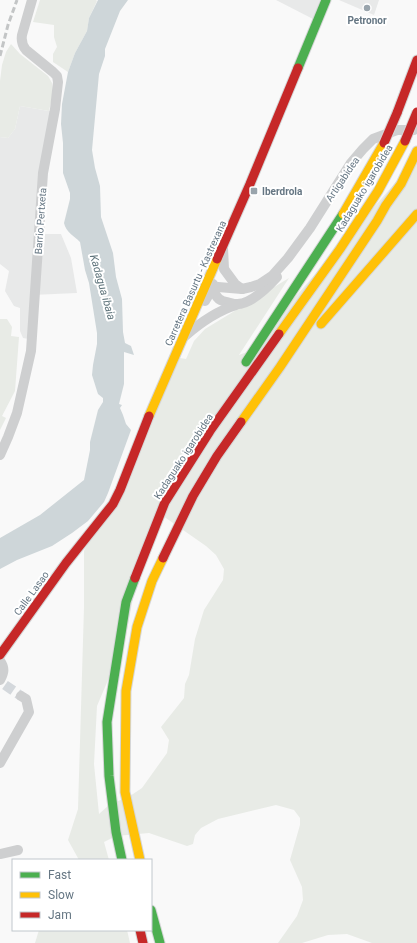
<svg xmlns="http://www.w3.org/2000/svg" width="417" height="943" viewBox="0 0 417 943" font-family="Roboto,sans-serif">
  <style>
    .built { fill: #e8e9e9 }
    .green { fill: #e8ebe6; fill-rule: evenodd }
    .water { fill: #ced6d9 }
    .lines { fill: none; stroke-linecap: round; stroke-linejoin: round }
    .street-tunnel { stroke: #d4d8dc; stroke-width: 10; stroke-dasharray: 10 5; stroke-linecap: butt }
    .fast-casing { stroke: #d5d6d7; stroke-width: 11 }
    .slow-casing { stroke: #d5d6d7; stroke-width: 11 }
    .jam-casing { stroke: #d5d6d7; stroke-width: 11 }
    .street { stroke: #cecfd0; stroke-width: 10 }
    .fast { stroke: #4caf50; stroke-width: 9 }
    .slow { stroke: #ffc107; stroke-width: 9 }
    .jam { stroke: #c62828; stroke-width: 9 }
    .rail { stroke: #c3c5c6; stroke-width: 3; stroke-dasharray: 6 3; stroke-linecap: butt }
    .jam-bridge-casing { stroke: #d5d6d6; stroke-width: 11; stroke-linecap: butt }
    .jam-bridge { stroke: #c62828; stroke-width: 9 }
    .poi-dot { fill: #99a4ac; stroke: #fff; stroke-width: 1.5 }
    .labels { text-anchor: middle; stroke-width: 4; stroke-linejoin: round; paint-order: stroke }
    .poi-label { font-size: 10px; font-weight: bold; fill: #657683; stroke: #fff }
    .street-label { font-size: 10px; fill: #657683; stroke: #fff }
    .water-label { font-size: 11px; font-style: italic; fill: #60757c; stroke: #fff }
  </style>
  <rect width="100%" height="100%" fill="#f9f9f9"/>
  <g class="built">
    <path d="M276 0H320L313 19Z"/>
    <path d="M339 0H379L374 15Z"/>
    <path d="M20 106 49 111H58L47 174 44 219 45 234H61L71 258 77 293 32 295 29 339 23 338 20 331V308L14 306 5 291 9 271 0 264V137L8 138 15 129Z"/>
  </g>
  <g class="green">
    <path d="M40 0H96L97 1 89 18 87 31 75 53 68 72 53 62V54L57 47 54 37V25L33 22Z"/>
    <path d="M11 44 20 54 48 76 52 83 53 93 49 111 20 106 15 129 8 138 0 137V81L2 65 6 52Z"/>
    <path d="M417 158V943H372L347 934 328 935 302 943H278L297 916 303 900 302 887 290 860 300 825V818L294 810 276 805 218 819 201 828 195 835 193 844 187 846 149 833 116 836 104 842 109 860H79L68 840 78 809 84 607V551L180 358 186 359 194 341 205 329 289 278 239 355 247 352ZM163 516 206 546 216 555 224 569 223 580 204 610 195 639 189 675 185 684 184 698 161 727 169 740 167 753 142 788 130 796 109 805 99 814 94 764 97 706 125 640 133 598Z"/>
    <path d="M0 319H7L12 327 11 336 19 337 15 391 2 416 6 418 0 430Z"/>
    <path d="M39 930H127L130 943H35Z"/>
  </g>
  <path class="water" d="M98 0H128L120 11 105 49V56L99 74 92 150 95 168 100 186 101 217 113 253 116 277 122 299 123 332 125 343 131 346 134 355 124 352V384L119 404 122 405 120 408 123 415 126 424 131 430 108 493 104 502 88 521 72 533 52 546 17 560 0 569V538L40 515 84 480 90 450V442L98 410 103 402V398L98 394 97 391 92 375 93 365 97 344V333L89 283 85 270 80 242C74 236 66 232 64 223L70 199V193L63 173V143L61 124 62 104 68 72 75 53 87 31 89 18Z"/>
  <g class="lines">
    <path class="street-tunnel" d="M5 685 21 696"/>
    <defs>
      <g id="fast">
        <path d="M298 68 326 0"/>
        <path d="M246 362 343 214"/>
        <path d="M122 860 116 832 109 776 107 722 126 602 135 578"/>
        <path d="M151 910 160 943"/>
      </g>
      <g id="slow">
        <path d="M343 214 384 143"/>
        <path d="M321 324 417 214"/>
        <path d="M279 334 340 249 378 191 405 141"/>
        <path d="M149 416 217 259"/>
        <path d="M241 422 280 367 377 221 386 205 401 184 417 151"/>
        <path d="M140 860 125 792 126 691 137 627 152 581 163 558"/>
      </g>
      <g id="jam">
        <path d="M397 113 417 60"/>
        <path d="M217 259 250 184 298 68"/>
        <path d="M163 558 193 496 217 456 241 422"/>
        <path d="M135 578 165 502 210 431 279 334"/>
        <path d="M0 655 66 563 113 504 120 490 149 416"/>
        <path d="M140 930 143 943"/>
      </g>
    </defs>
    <use href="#fast" class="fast-casing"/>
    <use href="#slow" class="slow-casing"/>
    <use href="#jam" class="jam-casing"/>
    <g class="street">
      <path d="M223 248 224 269 235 284 242 289"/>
      <path d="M213 284C213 291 216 299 223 301 227 302 232 304 236 304 251 305 268 287 277 277"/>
      <path d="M205 301 211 291 218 287 242 289 251 287 260 284 272 276 288 258 310 228 351 163 363 149 373 139 397 130H414"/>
      <path d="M185 336C201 322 217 311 236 305"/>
      <path d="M0 455 8 437 17 413 31 351 43 173 55 109 58 82 57 76 53 72 26 50C22 45 21 41 22 35L32 0"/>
      <path d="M0 661C5 668 4 673 0 680"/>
      <path d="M0 763 29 712 26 699 21 696"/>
      <path d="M0 854 18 850"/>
    </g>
    <use href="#fast" class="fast"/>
    <use href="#slow" class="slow"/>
    <use href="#jam" class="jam"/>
    <path class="rail" d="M0 56 8 25 17 0"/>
    <defs>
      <g id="jam-bridge">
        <path d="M405 141 417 112"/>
        <path d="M384 143 397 113"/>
      </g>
    </defs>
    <use href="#jam-bridge" class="jam-bridge-casing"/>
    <use href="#jam-bridge" class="jam-bridge"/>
  </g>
  <g class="poi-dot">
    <circle cx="367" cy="8" r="4"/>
    <rect x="250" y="187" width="8" height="8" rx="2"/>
  </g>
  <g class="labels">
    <g class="poi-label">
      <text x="367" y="24">Petronor</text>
      <text x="262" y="195" text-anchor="start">Iberdrola</text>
    </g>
    <g class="street-label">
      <text transform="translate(342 179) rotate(-56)" y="4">Artigabidea</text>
      <text transform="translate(364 188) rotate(-59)" y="4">Kadaguako igarobidea</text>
      <text transform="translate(40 221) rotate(-86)" y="4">Barrio Pertxeta</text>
      <text transform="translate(195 283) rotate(-66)" y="4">Carretera Basurtu - Kastrexana</text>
      <text transform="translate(183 456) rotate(-57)" y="4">Kadaguako igarobidea</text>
      <text transform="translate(31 593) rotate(-54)" y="4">Calle Lasao</text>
    </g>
    <g class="water-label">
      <text transform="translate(103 287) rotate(74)" y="4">Kadagua ibaia</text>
    </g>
  </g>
  <rect x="12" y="859" width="140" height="72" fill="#ffffff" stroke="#c1c8cd"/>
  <rect x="20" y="872" width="20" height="6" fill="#4caf50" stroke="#c1c8cd"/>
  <text x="48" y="879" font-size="12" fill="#657683">Fast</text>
  <rect x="20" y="892" width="20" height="6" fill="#ffc107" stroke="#c1c8cd"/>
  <text x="48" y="899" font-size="12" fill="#657683">Slow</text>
  <rect x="20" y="912" width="20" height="6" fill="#c62828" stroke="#c1c8cd"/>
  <text x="48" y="919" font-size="12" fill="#657683">Jam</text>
</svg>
